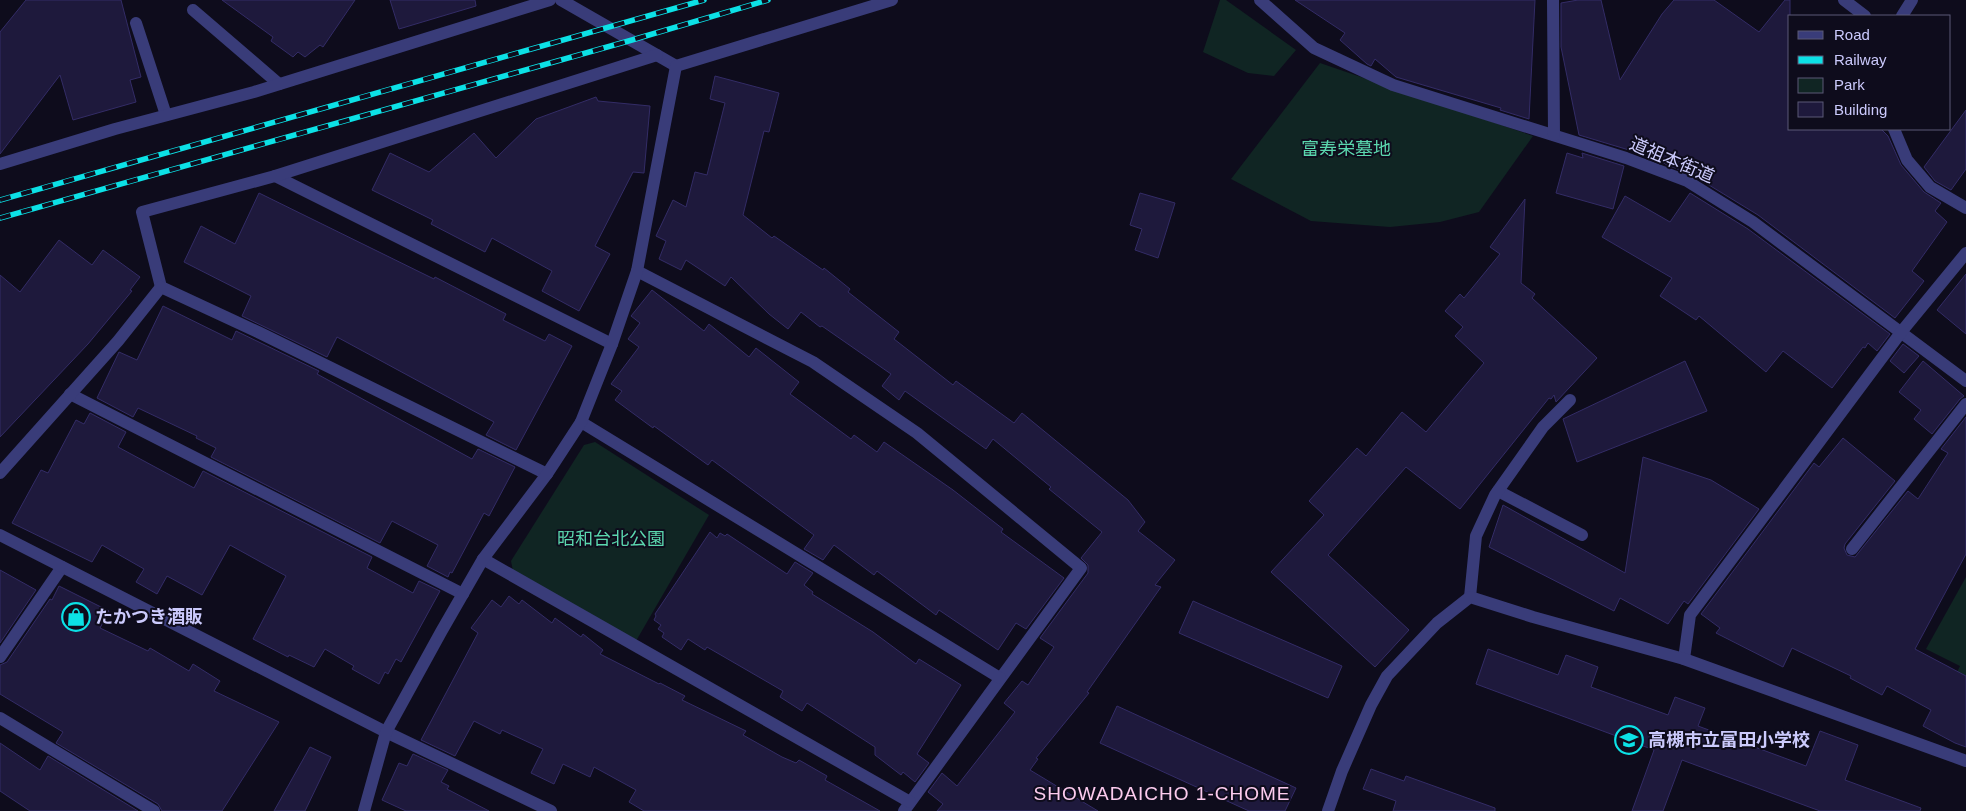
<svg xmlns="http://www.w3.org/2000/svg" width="1966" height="811" viewBox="0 0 1966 811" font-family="Helvetica,'Noto Sans JP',sans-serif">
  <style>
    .green { fill: #102523 }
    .building { fill: #1e193c; stroke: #332c66 }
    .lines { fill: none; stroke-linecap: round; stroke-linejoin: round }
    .minor { stroke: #393c79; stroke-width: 12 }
    .tertiary { stroke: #393c79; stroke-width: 12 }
    .rail-casing { stroke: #0ce1e6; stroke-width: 5.5 }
    .rail { stroke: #0e0c1c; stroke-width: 4; stroke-dasharray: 11; stroke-linecap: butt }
    .labels { text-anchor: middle; stroke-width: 4; stroke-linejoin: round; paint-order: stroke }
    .park-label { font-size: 18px; fill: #5bd7ae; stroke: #0e0c1c }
    .street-label { font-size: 18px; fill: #cbcafc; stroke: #0e0c1c }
    .poi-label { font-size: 18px; font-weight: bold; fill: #cbcafc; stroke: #0e0c1c; text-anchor: start }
    .neighbourhood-label { font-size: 19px; letter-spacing: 1px; fill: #fccbee; stroke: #0e0c1c }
  </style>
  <rect width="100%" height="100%" fill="#0e0c1c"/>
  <g class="green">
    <path d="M1220 0H1226L1296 50 1274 76 1248 73 1203 52Z"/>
    <path d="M1320 63 1533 136 1479 212 1440 222 1390 227 1311 221 1231 179Z"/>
    <path d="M595 442 709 515 636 641 513 571 511 561 584 445Z"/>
    <path d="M1966 577V705L1946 695 1960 666 1926 649Z"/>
  </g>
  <g class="building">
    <path d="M26 0H121L141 77 130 80 136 102 73 120 60 75 0 154V32Z"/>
    <path d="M222 0H355L323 47 320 45 305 57 298 52 293 57 271 41 273 37Z"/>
    <path d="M390 0H475L476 6 399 29Z"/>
    <path d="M1295 0H1535L1529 119 1500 110 1501 108 1396 77 1375 59 1371 66 1367 64 1340 40 1345 33Z"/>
    <path d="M1578 0H1601L1620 80 1662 14 1674 0H1714L1759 32 1785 0H1790V129H1881L1888 136 1901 165 1924 192 1941 203 1935 211 1947 222 1912 271 1924 281 1895 318 1758 215 1691 174 1667 165 1631 142 1629 150 1579 135 1561 47V3Z"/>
    <path d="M715 76 779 93 769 132 764 131 743 215 772 238 774 236 823 270 824 268 850 289 848 292 899 332 894 339 953 385 956 381 1014 423 1022 413 1128 500 1145 522 1138 531 1175 560 1155 585 1161 587 1087 692 1089 693 1036 758 1038 759 1030 770 1098 811H937L943 804 928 792 942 773 957 786 1015 712 1004 703 1022 681 1028 685 1054 647 1040 638 1088 573V565L1081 558 1102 532 1049 489 1051 487 993 439 986 449 905 391 899 400 882 386 891 374 822 326 820 327 801 312 788 329 769 314 731 277 725 286 686 260 681 270 659 259 666 241 656 236 673 200 686 207 695 172 707 175 725 103 710 99Z"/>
    <path d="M596 97 598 101 650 106 644 173 633 172 595 246 610 254 579 311 542 291 552 271 492 238 485 252 431 224 433 220 372 190 390 153 429 172 474 133 496 158 536 119Z"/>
    <path d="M1966 110V169L1951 190 1935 181 1924 167Z"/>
    <path d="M1567 153 1583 158 1582 153 1624 166 1613 209 1556 193Z"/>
    <path d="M259 193 434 279 435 277 506 314 503 320 545 341 549 334 572 346 516 450 486 435 494 422 337 337 327 357 242 316 251 296 184 262 201 226 235 244Z"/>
    <path d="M1140 193 1175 203 1158 258 1135 250 1142 229 1130 225Z"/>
    <path d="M1690 193 1748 229 1890 334 1877 351 1868 343 1865 348 1863 347 1832 388 1783 351 1766 372 1699 316 1696 320 1660 296 1672 278 1602 237 1625 196 1670 222Z"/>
    <path d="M1525 199 1521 283 1535 294 1532 298 1597 358 1556 402 1554 395 1551 399 1549 398 1460 509 1406 467 1328 555 1409 630 1375 667 1271 572 1324 515 1309 501 1357 448 1366 456 1402 412 1426 432 1484 363 1455 336 1463 327 1445 311 1460 294 1464 298 1500 254 1490 247Z"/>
    <path d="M59 240 92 265 103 250 140 277 130 290 132 291 88 344 0 437V275L20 292Z"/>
    <path d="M1966 274V334L1937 310Z"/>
    <path d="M652 290 704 331 709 324 749 357 756 348 799 382 790 394 851 439 854 435 877 452 884 442 953 490 1003 529 1001 532 1064 578 1026 629 1016 623 998 650 939 610 936 615 877 571 874 575 834 545 823 560 804 549 814 535 712 460 708 465 654 426 653 428 615 400 622 391 611 384 639 347 628 339 640 323 631 316Z"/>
    <path d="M163 306 232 340 236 331 319 371 317 374 472 459 478 449 515 467 489 516 484 513 452 573 450 572 448 577 427 566 438 545 392 521 380 543 211 457 216 448 196 438 197 436 138 408 133 417 97 398 119 352 137 360Z"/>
    <path d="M1903 344 1919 356 1904 373 1890 361Z"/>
    <path d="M1685 361 1707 411 1577 462 1563 419Z"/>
    <path d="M1923 361 1964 396 1960 399 1932 434 1914 419 1921 410 1899 392Z"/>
    <path d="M90 413 126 432 118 447 194 488 203 471 372 557 367 568 413 593 419 581 440 591 401 662 396 659 388 674 385 672 379 684 352 669 354 666 325 649 314 667 289 655 288 657 253 639 286 576 230 545 202 595 167 576 157 594 136 582 144 569 102 545 92 562 12 523 41 470 48 473 76 420 84 424Z"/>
    <path d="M1966 417V554L1915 649 1966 676V747L1955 743 1923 726 1931 710 1887 686 1882 695 1850 678 1851 676 1792 648 1783 667 1716 633 1720 628 1701 614 1814 463 1819 467 1843 438 1895 481 1845 544 1844 548 1847 555 1855 557 1908 491 1918 499 1948 453 1941 449Z"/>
    <path d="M1643 457 1711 480 1759 509 1688 604 1684 601 1668 624 1620 598 1614 611 1489 547 1503 505 1625 573Z"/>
    <path d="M710 532 717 538 720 533 725 536 727 534 787 574 795 562 813 573 804 585 813 592 812 594 873 632 916 664 919 659 961 685 917 754 929 763 915 782 903 772 901 775 875 755V747L807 703 802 711 780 697 783 691 707 647 705 650 688 639 681 650 662 637 664 633 658 629 661 625 654 620 656 616 655 614Z"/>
    <path d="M0 570 36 590 0 643Z"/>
    <path d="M59 586 109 611 100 628 148 651 150 648 189 671 193 664 220 681 214 691 279 722 222 811H162L158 804 56 743 63 732 0 694V665L7 662 50 599 52 600Z"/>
    <path d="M509 596 519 604 522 600 552 623 555 618 581 637 583 634 603 650 600 654 659 684 660 683 685 696 682 700 746 731 743 735 782 757 796 763 799 760 827 776 825 780 880 811H644L629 802 636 790 594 767 590 777 563 764 554 784 531 773 543 749 502 730 500 734 474 721 455 756 421 740 478 633 471 628 492 600 501 607Z"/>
    <path d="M1193 601 1342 666 1328 698 1179 633Z"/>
    <path d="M1488 649 1558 675 1566 655 1598 667 1591 687 1668 715 1675 697 1705 708 1698 726 1806 766 1820 731 1858 745 1845 780 1921 808 1920 811H1820L1682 760 1663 811H1632L1654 750 1476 684Z"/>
    <path d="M1117 706 1296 788 1285 811H1249L1100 743Z"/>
    <path d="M0 743 40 770 48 756 138 811H30L0 791Z"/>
    <path d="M310 747 331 757 305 811H274Z"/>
    <path d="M413 754 448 770 441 782 449 786 447 789 489 811H406L382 800 399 763 407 766Z"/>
    <path d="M1371 769 1404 781 1406 776 1495 808V811H1393L1396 801 1363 789Z"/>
  </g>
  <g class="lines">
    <g class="minor">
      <path d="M561 0 676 66"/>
      <path d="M1260 0 1314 48 1393 85 1626 158 1687 181 1753 222 1966 381"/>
      <path d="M1553 0 1554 135"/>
      <path d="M1844 0 1865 16"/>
      <path d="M193 10 279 84"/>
      <path d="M1902 16 1912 0"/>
      <path d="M136 23 166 115"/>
      <path d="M1894 129 1907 160 1930 187 1966 208"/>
      <path d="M0 164 115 129 254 92 550 0"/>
      <path d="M275 176 612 344"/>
      <path d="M637 271 813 362 917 433 1081 568 904 811"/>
      <path d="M161 287 142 212 275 176 657 55"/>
      <path d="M70 394 463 594"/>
      <path d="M581 422 1000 678"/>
      <path d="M0 473 118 341 161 287 258 332 547 474"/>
      <path d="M1498 491 1582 535"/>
      <path d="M1852 549 1966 404"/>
      <path d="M483 559 910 802"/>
      <path d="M1470 597 1476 536 1495 495 1543 427 1570 400"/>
      <path d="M0 657 62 567"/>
      <path d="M1684 659 1690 615 1902 331 1966 253"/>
      <path d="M0 718 154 811"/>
      <path d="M1328 811 1342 771 1371 705 1387 676 1437 623 1470 597 1533 617 1684 659 1966 761"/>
    </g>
    <g class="tertiary">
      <path d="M0 535 386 732 551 811"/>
      <path d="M364 811 386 732 441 632 483 559 547 474 581 422 612 344 637 271 676 66 892 0"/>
    </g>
    <defs>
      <g id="rail">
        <path d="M0 200 704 0"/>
        <path d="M0 218 632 40 768 0"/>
      </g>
    </defs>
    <use href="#rail" class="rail-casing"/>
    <use href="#rail" class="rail"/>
  </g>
  <defs>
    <symbol id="shop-ring" viewBox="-11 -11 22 22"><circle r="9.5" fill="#0e0c1c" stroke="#0ce1e6" stroke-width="1.5"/><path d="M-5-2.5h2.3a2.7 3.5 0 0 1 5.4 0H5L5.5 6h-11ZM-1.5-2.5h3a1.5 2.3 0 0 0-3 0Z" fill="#0ce1e6"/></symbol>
    <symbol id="school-ring" viewBox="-11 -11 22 22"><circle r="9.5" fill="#0e0c1c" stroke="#0ce1e6" stroke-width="1.5"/><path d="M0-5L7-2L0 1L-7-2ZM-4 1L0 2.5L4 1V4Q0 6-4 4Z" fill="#0ce1e6"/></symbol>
  </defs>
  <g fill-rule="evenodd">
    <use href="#shop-ring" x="60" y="601" width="32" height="32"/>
    <use href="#school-ring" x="1613" y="724" width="32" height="32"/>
  </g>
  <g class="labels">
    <g class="park-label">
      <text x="1346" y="155">富寿栄墓地</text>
      <text x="611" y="545">昭和台北公園</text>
    </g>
    <g class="street-label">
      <text transform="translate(1672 160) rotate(23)" y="6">道祖本街道</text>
    </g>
    <g class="poi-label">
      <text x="95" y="623">たかつき酒販</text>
      <text x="1648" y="746">高槻市立富田小学校</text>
    </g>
    <g class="neighbourhood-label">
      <text x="1162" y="800">SHOWADAICHO 1-CHOME</text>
    </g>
  </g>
  <rect x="1788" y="15" width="162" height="115" fill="#0e0c1c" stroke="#5a5876"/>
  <rect x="1798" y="31" width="25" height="8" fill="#393c79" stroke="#5a5876"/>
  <text x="1834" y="40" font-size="15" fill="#cbcafc">Road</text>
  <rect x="1798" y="56" width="25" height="8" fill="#0ce1e6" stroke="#5a5876"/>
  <text x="1834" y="65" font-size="15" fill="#cbcafc">Railway</text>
  <rect x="1798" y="78" width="25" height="15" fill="#102523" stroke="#5a5876"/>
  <text x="1834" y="90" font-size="15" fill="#cbcafc">Park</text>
  <rect x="1798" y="102" width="25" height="15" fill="#1e193c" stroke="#5a5876"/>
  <text x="1834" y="115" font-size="15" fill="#cbcafc">Building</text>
</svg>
